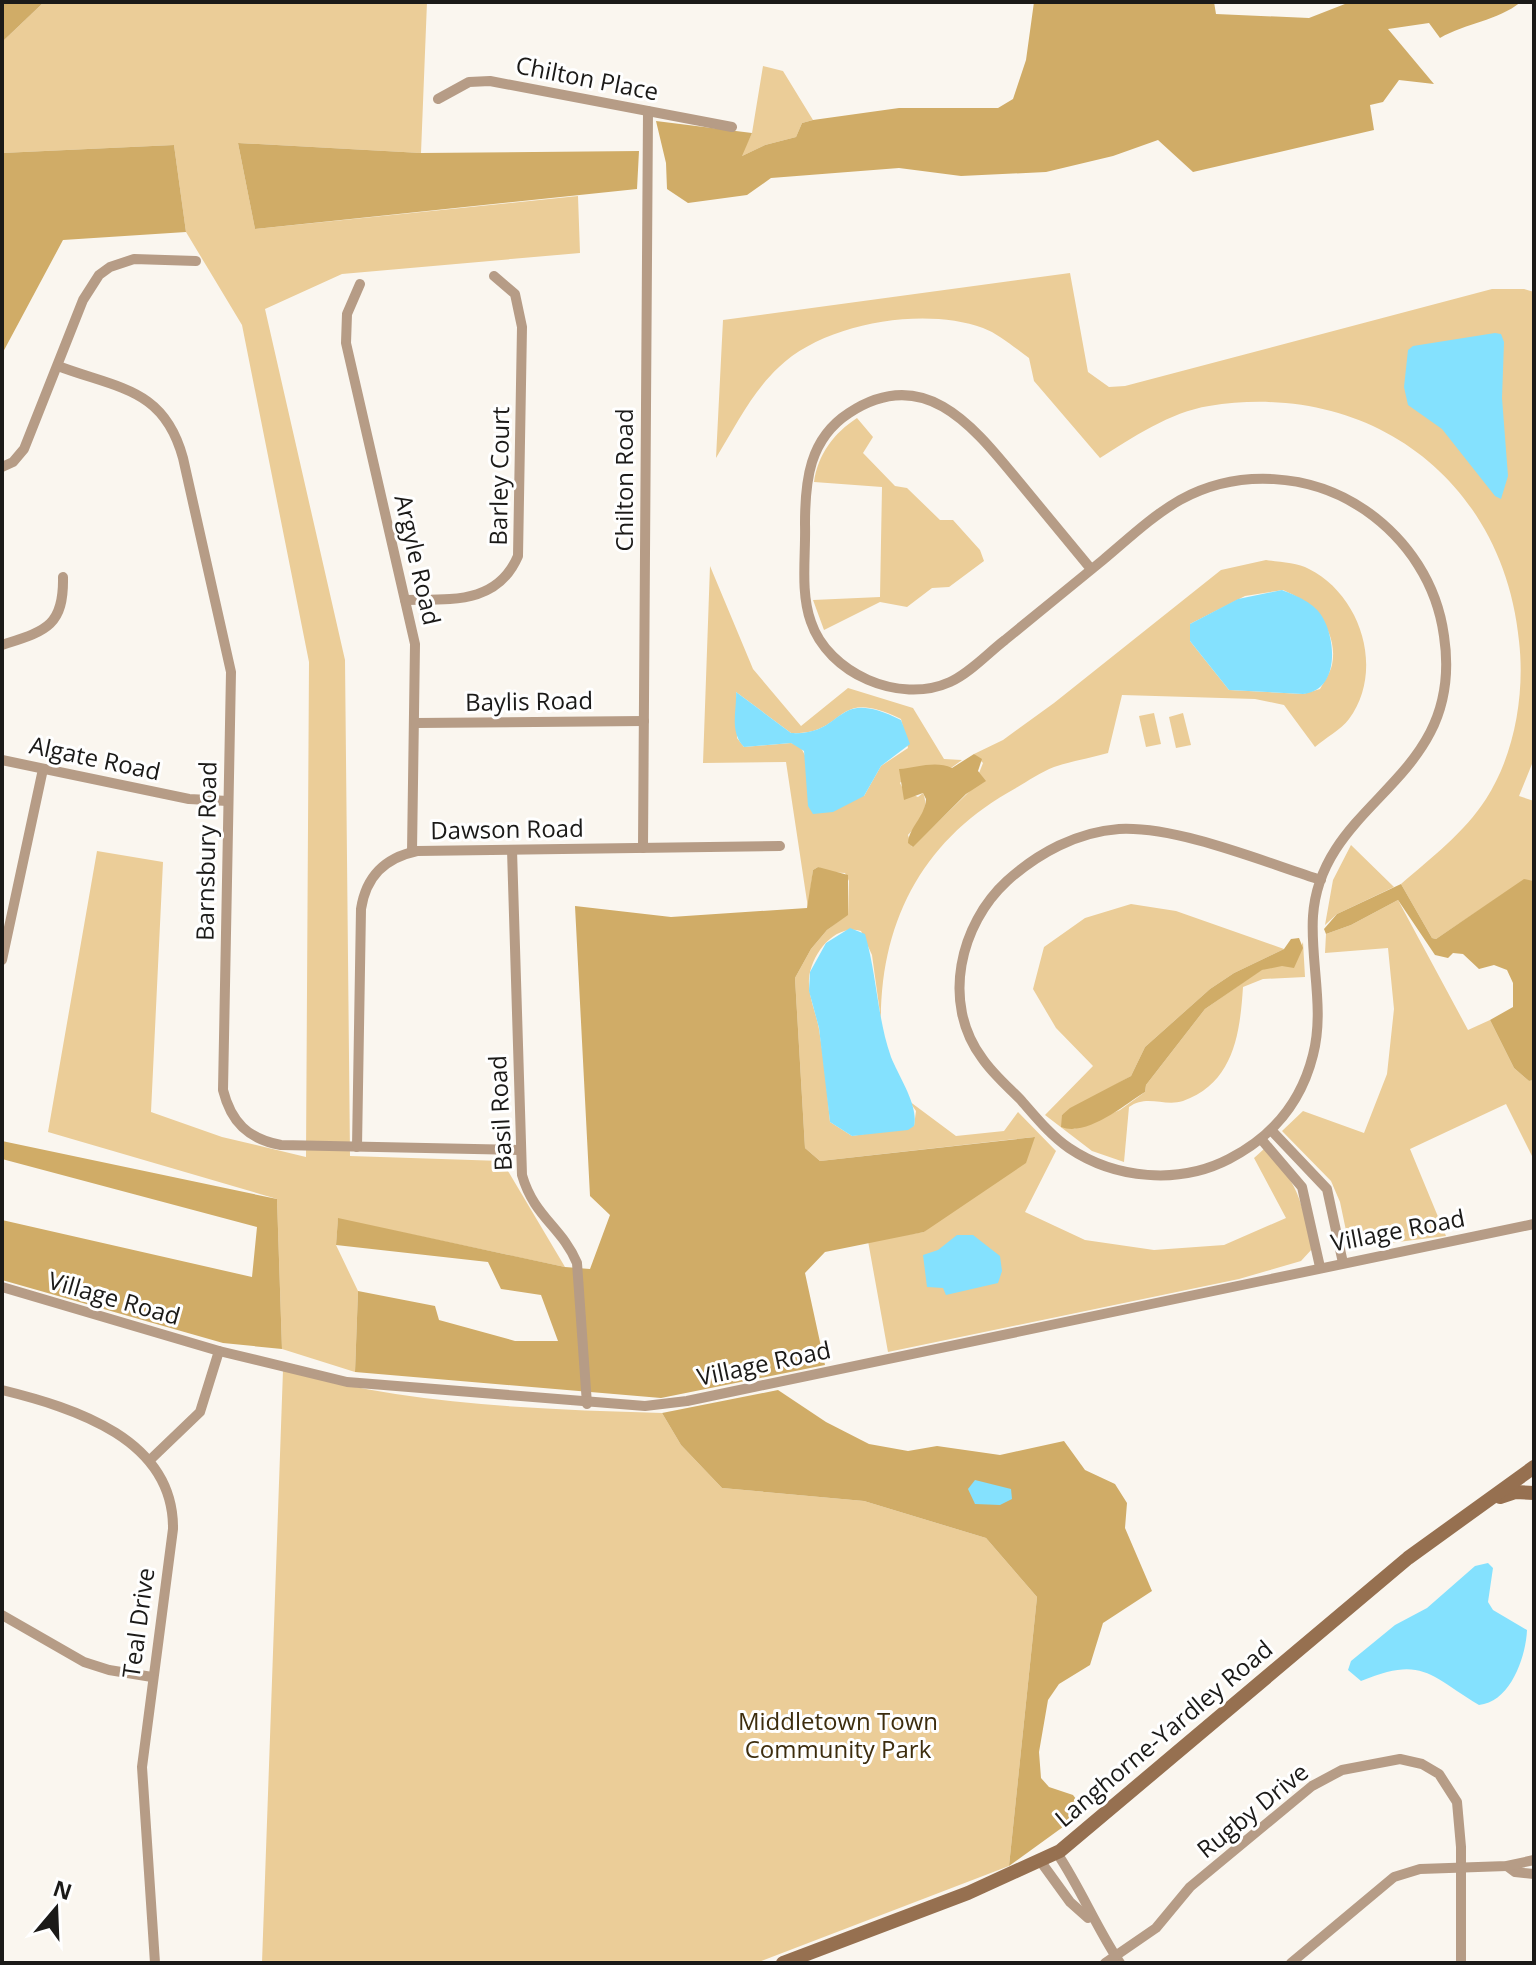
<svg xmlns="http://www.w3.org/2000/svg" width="1536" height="1965" viewBox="0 0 1536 1965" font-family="'Open Sans',sans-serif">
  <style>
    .green { fill: #ebcd98; fill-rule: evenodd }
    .forest { fill: #d0ac67 }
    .water { fill: #84e1fe }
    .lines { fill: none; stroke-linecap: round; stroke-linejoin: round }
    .street { stroke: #b69c86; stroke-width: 10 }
    .secondary { stroke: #967050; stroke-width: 14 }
    .labels { text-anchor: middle; stroke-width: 6; stroke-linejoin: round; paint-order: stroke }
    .street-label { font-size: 24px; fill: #1b1a18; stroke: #fff }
    .park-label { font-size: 24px; fill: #3d2d0e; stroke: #fff }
  </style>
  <rect width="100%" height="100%" fill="#faf6ef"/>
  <g class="green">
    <path d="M44 2H427L421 153 238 143 255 229 578 196 580 253 342 274 265 309 345 660 350 1156 502 1161 565 1267 338 1219 336 1245 358 1291 355 1372 282 1349 277 1199 48 1132 97 851 163 862 151 1112 222 1137 306 1157 309 662 242 325 186 232 174 145 2 153V42Z"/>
    <path d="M763 66 783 71 813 120 802 123 796 137 765 145 740 157 752 133Z"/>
    <path d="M1070 273 1088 372 1109 387 1125 386 1492 289H1524L1534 292V759L1519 796 1534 801V881L1524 880 1436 939 1432 938 1401 884C1430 859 1465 832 1486 799 1515 754 1525 693 1519 641 1503 479 1369 380 1209 406 1170 412 1132 438 1100 458L1034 381 1029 358C1015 348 999 334 983 328 924 306 824 323 779 367 752 392 735 427 716 458L723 320Z"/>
    <path d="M857 418 873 437 863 453 895 486 907 488 940 520H953L980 550 984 561 949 587 932 588 907 607 880 602 824 630 813 600 880 597 882 487 814 482C818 454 834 433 857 418Z"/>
    <path d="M1266 560C1280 562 1298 563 1309 569 1361 595 1385 670 1349 719 1341 730 1325 738 1315 747L1284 705 1255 699 1122 695 1108 753C1091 758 1072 761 1054 767 1041 772 1028 781 1016 788 926 837 881 917 881 1020L872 955 861 931C835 923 811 954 809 979 808 997 816 1012 819 1029 824 1059 827 1091 830 1122L852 1136 914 1126 916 1111 909 1101 956 1136 1004 1131 1018 1112 1056 1151 1025 1212 1085 1240 1154 1250 1224 1245 1286 1218 1254 1158 1264 1149C1300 1184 1301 1201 1312 1249L1301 1261 1239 1279 888 1352 868 1241 924 1232 1034 1137 820 1161 805 1148 795 978 811 949 827 930 848 914 849 881 845 873 828 872 818 867 813 870 808 908 786 762 703 763 710 566 753 669 801 726 848 688 913 708 944 759 962 760 951 768C928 765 916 764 900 783L904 791 918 797 923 793C930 809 919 824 908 835L912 847 973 788 983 763 974 754 1003 740 1054 703 1221 570ZM1283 590C1312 602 1339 630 1332 665 1330 673 1324 682 1320 689L1303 694 1229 690 1190 641V624L1245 596ZM736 692 791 733C848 736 832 685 901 719L908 748 881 766 864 796 807 759 800 746 791 743 744 747 737 738Z"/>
    <path d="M1154 713 1161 744 1146 747 1139 716Z"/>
    <path d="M1183 713 1191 745 1176 748 1169 717Z"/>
    <path d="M1351 845 1394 887 1337 914 1325 925 1333 880Z"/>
    <path d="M1398 900 1468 1030 1490 1020 1514 1068 1529 1081 1534 1080V1160L1506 1104 1410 1149 1446 1236 1358 1247 1348 1240 1340 1202 1331 1181 1282 1131 1303 1111 1364 1133 1387 1074 1394 1009 1388 948 1325 953 1326 934 1351 925Z"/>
    <path d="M1131 904 1176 911 1284 949 1234 973 1210 989 1145 1047 1131 1076 1062 1115 1074 1129 1120 1110 1145 1092 1146 1085 1205 1009 1261 970 1296 959 1303 942 1305 977 1263 979 1243 987C1240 1033 1234 1083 1183 1101 1164 1107 1147 1094 1129 1107L1124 1162 1092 1151 1045 1115 1093 1066 1056 1028 1033 989 1044 947 1085 918Z"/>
    <path d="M283 1370C406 1405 534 1409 662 1413L681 1445 722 1488 864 1501 986 1538 1037 1597 1009 1866 756 1963H262Z"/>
  </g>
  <g class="forest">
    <path d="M2 2H44L2 42Z"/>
    <path d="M1034 2H1214L1216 14 1309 18 1350 2H1521C1497 21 1466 23 1440 38L1429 23 1388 29 1434 84 1399 80 1383 102 1370 105 1374 130 1193 172 1158 140 1113 156 1046 172 961 176 899 168 771 178 747 195 688 203 667 189 666 163 656 121 752 133 742 156 765 145 796 137 802 123 813 120 899 108H998L1013 99 1026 60Z"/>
    <path d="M238 143 421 153 639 151 637 189 255 229Z"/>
    <path d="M174 145 186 232 63 240 2 354V153Z"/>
    <path d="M974 754 982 759 978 771 986 781 966 794 913 847 908 843C909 827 925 817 926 799L923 793 904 800 899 769C916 768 935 760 952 768Z"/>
    <path d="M818 867 848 875V915L827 930 811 949 795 978 805 1148 820 1161 1035 1137 1026 1163 924 1232 825 1252 805 1273 825 1365 661 1398 355 1372 358 1291 435 1306 439 1320 515 1341H558L541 1295 501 1289 488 1262 336 1245 338 1218 565 1267 590 1269 610 1215 590 1196 575 906 671 917 807 908 813 870Z"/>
    <path d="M1524 879 1534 881V1080L1529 1081 1514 1068 1490 1020 1513 1007V983L1507 970 1494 965 1479 969 1463 954 1453 953 1448 958 1435 955 1398 900 1351 925 1326 934 1324 929 1337 914 1401 884 1432 938 1436 939Z"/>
    <path d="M1299 938 1303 948 1294 968 1282 966 1262 970 1205 1009 1146 1085 1145 1092C1124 1105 1087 1137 1061 1127L1062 1115 1070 1108 1131 1076 1145 1047 1210 989 1234 973 1284 949 1291 939Z"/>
    <path d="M2 1141 277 1199 282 1349 223 1343 2 1280V1220L252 1277 257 1227 2 1159Z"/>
    <path d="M778 1390 826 1422 869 1444 908 1451 937 1446 1000 1455 1064 1441 1085 1470 1115 1484 1127 1503 1125 1528 1152 1591 1103 1623 1090 1665 1059 1684 1048 1700 1039 1752 1041 1778 1049 1787 1073 1795 1085 1811 1009 1866 1037 1597 986 1538 864 1501 722 1488 681 1445 662 1413Z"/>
  </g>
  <g class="water">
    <path d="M1495 333 1501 334 1504 342 1502 398 1508 476 1501 499 1495 496 1442 429 1408 405 1404 387 1408 350 1413 346Z"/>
    <path d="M1282 590C1297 596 1315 603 1323 618 1337 643 1338 691 1303 694L1229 690 1190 641V624L1238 599Z"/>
    <path d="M736 692 791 733C847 736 832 685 901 720L910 744 881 766 864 796 833 812 813 814 808 806 804 751 791 743 744 747C729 731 737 711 736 692Z"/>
    <path d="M850 928 865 934C877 975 877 1017 891 1057 899 1077 919 1106 914 1126L908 1130 852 1136 830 1122 819 1028 809 991 810 972 826 943Z"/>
    <path d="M957 1235H973L1000 1256 1002 1271 998 1283 946 1295 943 1288 927 1287 923 1255 938 1250Z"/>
    <path d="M975 1480 1011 1489 1012 1499 1000 1505 975 1504 968 1489Z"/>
    <path d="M1488 1563 1493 1568 1488 1602 1493 1610 1527 1630C1526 1656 1511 1702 1479 1705 1428 1674 1422 1656 1361 1681L1348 1670 1351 1661 1395 1625 1427 1608 1475 1566Z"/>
  </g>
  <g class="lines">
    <g class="street">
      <path d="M438 99 469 82 490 81 732 127"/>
      <path d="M360 284 347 314 346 343 415 644 412 852"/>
      <path d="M58 366C119 389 164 388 183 458L231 672 223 1090C231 1122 248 1139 281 1145L521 1150"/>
      <path d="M2 467 13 462 24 449 83 300 99 275 110 267 134 259 196 261"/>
      <path d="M1091 569C1068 541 1044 512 1020 483 976 430 926 362 849 413 809 439 805 481 805 524 806 555 800 592 811 622 828 673 899 705 950 682 970 673 988 653 1005 640 1038 613 1070 587 1103 560 1127 540 1152 516 1180 500 1238 468 1311 473 1365 510 1408 540 1437 584 1444 636 1466 782 1321 798 1313 916 1310 961 1325 1009 1313 1055 1301 1103 1272 1137 1229 1159 1179 1185 1115 1179 1069 1148 1050 1135 1035 1116 1020 1099 1007 1086 992 1073 982 1058 941 1003 960 924 1007 881 1038 853 1077 832 1119 829 1178 826 1264 862 1321 880"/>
      <path d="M405 600C450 599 497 605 518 556L522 327 515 294 494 276"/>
      <path d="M2 645C45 631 64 627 63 577"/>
      <path d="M416 723 644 721"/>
      <path d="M2 760 189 799 228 801"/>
      <path d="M643 848 648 111"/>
      <path d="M512 850 522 1175C534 1217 562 1227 577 1263L587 1404"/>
      <path d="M2 960 43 769"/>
      <path d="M1272 1131 1327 1189 1343 1263"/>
      <path d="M1261 1139 1302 1187 1320 1267"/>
      <path d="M357 1147 361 909C366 877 384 858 417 851L780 846"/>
      <path d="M2 1287 219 1351 347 1382 645 1406 687 1401 1534 1224"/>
      <path d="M2 1390C75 1408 174 1439 173 1529L142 1767 155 1963"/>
      <path d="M151 1459 200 1412 219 1351"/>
      <path d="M2 1615 84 1662 109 1670 152 1677"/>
      <path d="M1057 1853C1081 1889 1096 1927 1120 1963"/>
      <path d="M1041 1862 1070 1902 1088 1918"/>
      <path d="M1507 1866 1515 1872 1534 1874"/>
      <path d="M1105 1963 1156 1928 1190 1887 1312 1786 1342 1770 1400 1759 1422 1764 1439 1774 1457 1802 1461 1847V1963"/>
      <path d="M1291 1963 1394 1877 1420 1869 1507 1866 1534 1860"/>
    </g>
    <g class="secondary">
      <path d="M1500 1497 1515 1492 1534 1493"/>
      <path d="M783 1963 968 1893 1060 1851 1408 1558 1534 1467"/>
    </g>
  </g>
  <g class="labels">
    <g class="street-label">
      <text transform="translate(587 79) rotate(11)" y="8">Chilton Place</text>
      <text transform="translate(500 476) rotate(-89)" y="8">Barley Court</text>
      <text transform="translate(625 480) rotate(-90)" y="8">Chilton Road</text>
      <text transform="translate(417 560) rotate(77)" y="8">Argyle Road</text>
      <text transform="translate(529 702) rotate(-1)" y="8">Baylis Road</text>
      <text transform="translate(95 759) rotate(12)" y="8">Algate Road</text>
      <text transform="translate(507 830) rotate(-1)" y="8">Dawson Road</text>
      <text transform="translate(207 851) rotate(-89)" y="8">Barnsbury Road</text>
      <text transform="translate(501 1113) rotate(-93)" y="8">Basil Road</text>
      <text transform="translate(1398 1231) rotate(-11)" y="8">Village Road</text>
      <text transform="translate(114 1299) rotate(16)" y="8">Village Road</text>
      <text transform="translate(764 1364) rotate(-12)" y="8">Village Road</text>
      <text transform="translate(139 1623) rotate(-82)" y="8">Teal Drive</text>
      <text transform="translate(1164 1734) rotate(-40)" y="8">Langhorne-Yardley Road</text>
      <text transform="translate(1253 1811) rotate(-39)" y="8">Rugby Drive</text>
    </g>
    <g class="park-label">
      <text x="838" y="1730">Middletown Town<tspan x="838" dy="28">Community Park</tspan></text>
    </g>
  </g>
  <rect width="1536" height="1965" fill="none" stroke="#1b1a18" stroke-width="8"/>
  <g transform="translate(56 1909) rotate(19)" stroke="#ffffff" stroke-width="6" paint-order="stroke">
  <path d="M0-6L14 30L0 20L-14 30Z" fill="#1b1a18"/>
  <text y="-12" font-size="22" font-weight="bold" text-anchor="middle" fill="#1b1a18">N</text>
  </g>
</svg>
